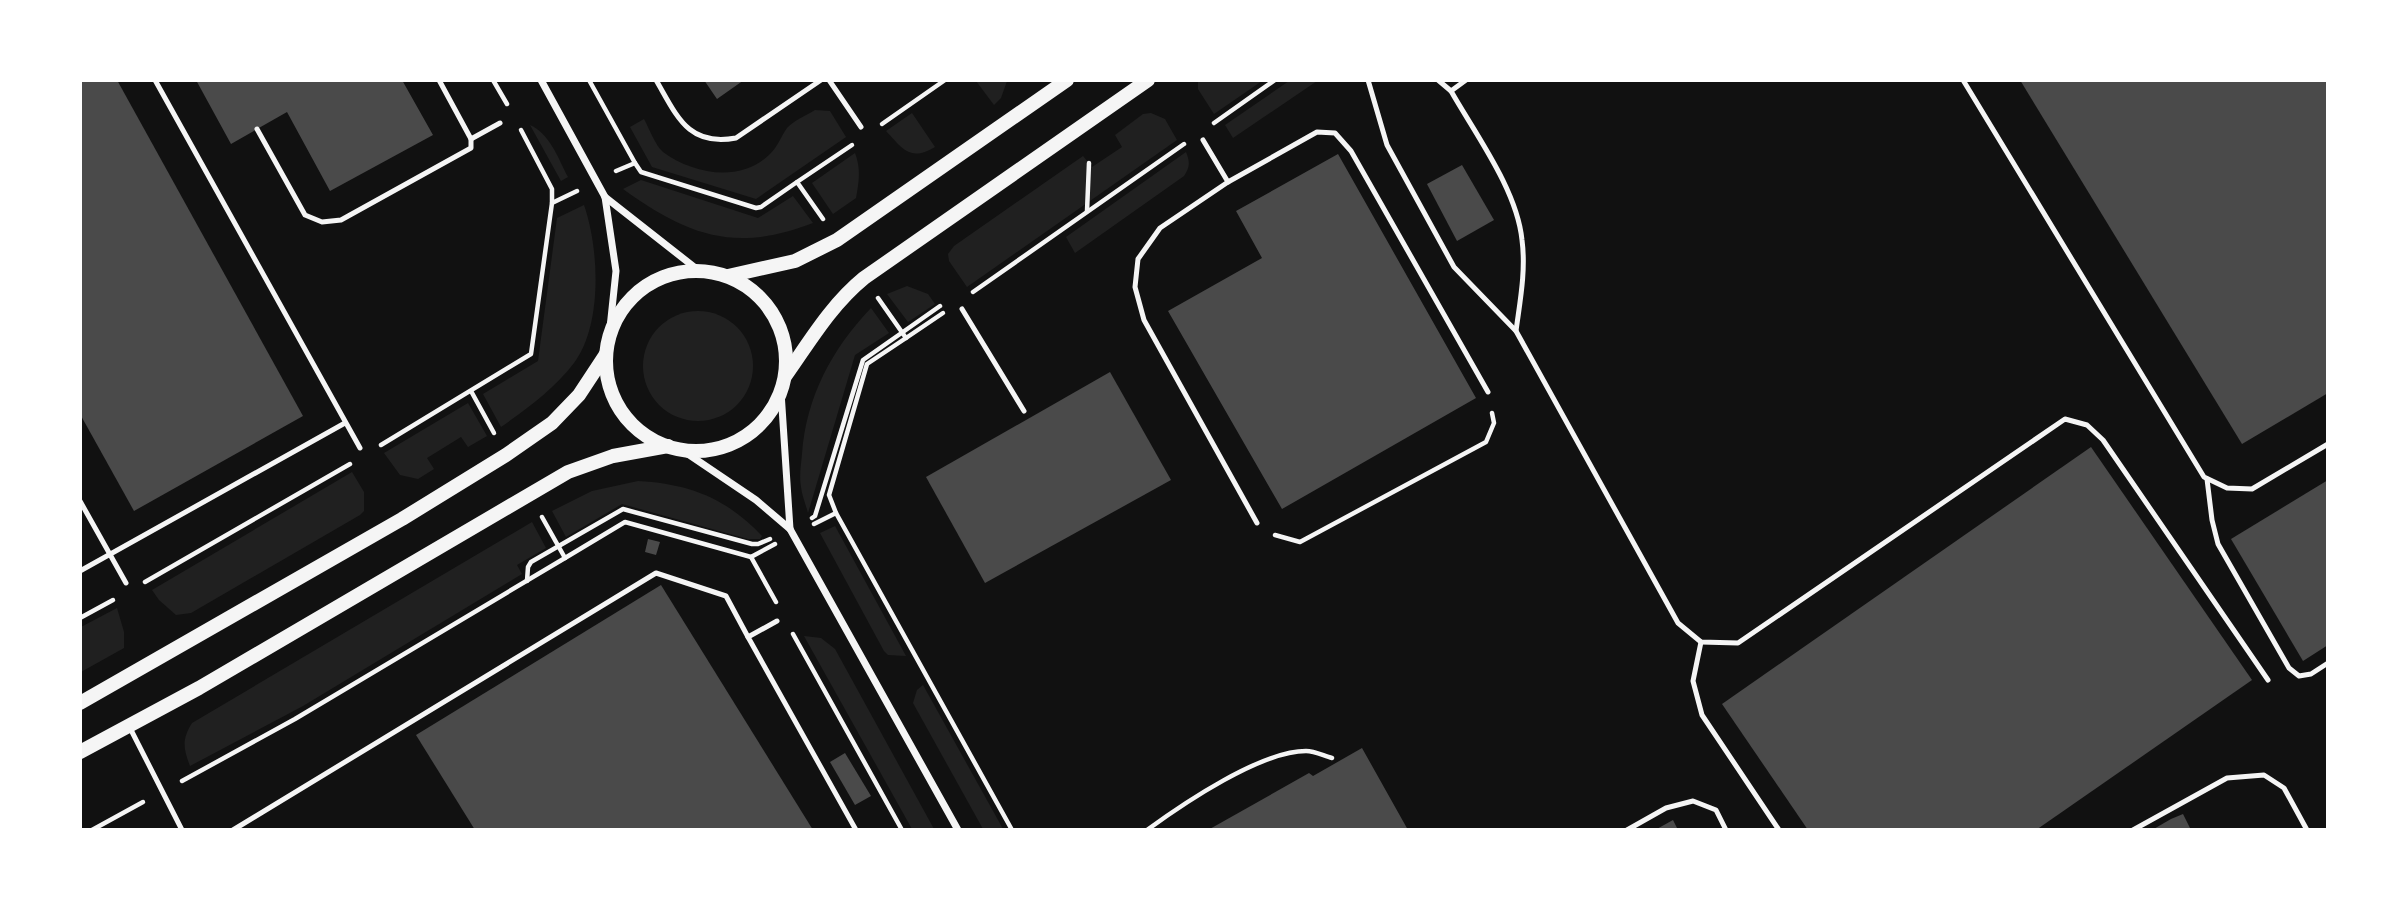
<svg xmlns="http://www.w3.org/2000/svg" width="2408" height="910" viewBox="0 0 2408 910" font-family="Jost,sans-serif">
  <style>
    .green { fill: #202020 }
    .building { fill: #4a4a4a }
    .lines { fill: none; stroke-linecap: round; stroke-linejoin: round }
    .path { stroke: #f5f5f5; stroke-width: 4.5 }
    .service { stroke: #f5f5f5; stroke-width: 5 }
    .minor { stroke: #f5f5f5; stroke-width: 7 }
    .secondary { stroke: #f5f5f5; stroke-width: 14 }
  </style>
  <rect width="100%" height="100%" fill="#111"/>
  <g class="green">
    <path d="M976 81H1007L1001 98 994 105Z"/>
    <path d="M1198 81V80L1262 81 1214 114 1198 89Z"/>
    <path d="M1289 81H1317L1233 138 1225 125Z"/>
    <path d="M815 110 830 111 846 137 756 199 652 167 630 127 644 119C649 128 655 145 663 152 693 174 740 183 769 155 778 147 781 136 787 128 793 121 807 115 815 110Z"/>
    <path d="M912 113 935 147C910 162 903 149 886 131Z"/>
    <path d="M1151 113 1165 119 1177 140 967 287 949 261 948 254 954 246 1083 156 1092 167 1122 147 1115 135 1143 114Z"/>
    <path d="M530 125C550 134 558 158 568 177L561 181Z"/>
    <path d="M1186 152C1190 162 1190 167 1184 176L1075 253 1066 237Z"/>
    <path d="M855 153C861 169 859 181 856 198L833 214 812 183Z"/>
    <path d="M641 180 758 218 793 196 813 223C735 253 688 236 623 189Z"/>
    <path d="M584 205C599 248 603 324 574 363 554 389 528 408 501 427L483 394 538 361 557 218Z"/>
    <path d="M907 286 928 294 935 304 908 322 887 294Z"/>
    <path d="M871 308 889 333 855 355 808 513C806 505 802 496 801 487 799 476 801 465 802 454 806 397 832 349 871 308Z"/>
    <circle cx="698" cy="366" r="55"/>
    <path d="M468 403 487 436 468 447 461 437 427 458 434 469 418 479 400 475 384 453Z"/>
    <path d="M352 472 364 492V511L360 515 191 613 176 615 159 600 152 590Z"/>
    <path d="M638 481C690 484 726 498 762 536L760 539H748L622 504 566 537 552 511 592 491Z"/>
    <path d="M532 522 546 548 517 565 522 574 303 706 190 766C183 748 182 739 192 723Z"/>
    <path d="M835 526 906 656 888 655 884 651 820 533Z"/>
    <path d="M117 608 124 632V648L81 672V627Z"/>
    <path d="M804 636 821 638 835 649 934 829H912Z"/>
    <path d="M923 685 1003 829H983L913 703 917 690Z"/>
  </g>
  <g class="building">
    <path d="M80 80H117L303 416 134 511 80 414Z"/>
    <path d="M196 80H402L433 135 330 191 287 112 231 144Z"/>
    <path d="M704 80H744L717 99Z"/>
    <path d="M2020 80H2328V393L2242 444Z"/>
    <path d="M1338 154 1476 398 1282 509 1168 311 1262 258 1236 211Z"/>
    <path d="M1462 165 1494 220 1457 241 1427 184Z"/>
    <path d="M1110 372 1171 480 985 583 926 477Z"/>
    <path d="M2091 447 2252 680 2036 830H1808L1722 704Z"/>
    <path d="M2328 480V645L2303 661 2231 539Z"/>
    <path d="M648 539 660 542 656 555 645 552Z"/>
    <path d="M661 585 813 830H475L416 735Z"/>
    <path d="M1362 748 1408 830H1208L1309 773 1313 776Z"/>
    <path d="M845 753 871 796 855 805 830 762Z"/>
    <path d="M2183 814 2191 830H2152L2171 819Z"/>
    <path d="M1673 820 1678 830H1655Z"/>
  </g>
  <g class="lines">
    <g class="path">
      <path d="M493 80 507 104"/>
      <path d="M589 80 635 163"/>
      <path d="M1214 123 1275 80"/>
      <path d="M882 124 945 80"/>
      <path d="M521 130 552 189V203"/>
      <path d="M616 171 635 163 641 172 756 208 761 207 797 182 823 219"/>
      <path d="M797 182 852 145"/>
      <path d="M1087 211 1089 163"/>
      <path d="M973 292 1184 144"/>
      <path d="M906 338 943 313"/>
      <path d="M471 391 494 433"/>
      <path d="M381 445 531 354 552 203 577 191"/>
      <path d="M836 513 1012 830"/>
      <path d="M542 517 565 558 625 522 751 557 775 544"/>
      <path d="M812 518 815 516 863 360 940 306"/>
      <path d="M814 524 836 513 829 495 867 364 906 338 878 298"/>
      <path d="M1275 535 1300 542 1486 442 1494 423 1492 413"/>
      <path d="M751 557 776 602"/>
      <path d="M527 581 528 567 531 562 623 509 752 544H758L770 539"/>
      <path d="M145 582 350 464"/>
      <path d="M80 618 113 600"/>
      <path d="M793 634 902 830"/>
      <path d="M182 781 295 719 565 558"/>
      <path d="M92 830 143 802"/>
      <path d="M1147 830C1184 803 1261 751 1306 751 1315 751 1324 756 1332 758"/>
    </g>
    <g class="service">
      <path d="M155 80 360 448"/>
      <path d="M656 80C677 116 688 147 736 138L821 80"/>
      <path d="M829 80 861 127"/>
      <path d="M1368 80 1387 145 1454 267 1516 331 1678 623 1701 642 1738 643 2065 419 2087 425 2103 440 2268 680"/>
      <path d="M1438 80 1451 91C1476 135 1517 190 1522 240 1526 271 1520 301 1516 331"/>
      <path d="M1963 80 2204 477 2227 488 2252 489 2328 444"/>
      <path d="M1451 91 1466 80"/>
      <path d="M257 129 305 215 322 222 341 220 471 148V139L439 80"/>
      <path d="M471 139 500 123"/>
      <path d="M1203 140 1228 182"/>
      <path d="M962 309 1024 411"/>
      <path d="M2207 479 2212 520 2218 544 2289 668 2299 676 2311 674 2328 663"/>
      <path d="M80 501 126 583"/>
      <path d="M1257 523 1144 320 1135 287 1138 259 1160 228 1228 182 1317 132 1335 133 1351 151 1488 392"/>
      <path d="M80 571 345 423"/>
      <path d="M777 621 748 637 856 830"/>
      <path d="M1701 642 1693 681 1702 715 1779 830"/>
      <path d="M129 726 182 830"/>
      <path d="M233 830 656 573 726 596 748 637"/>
      <path d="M1627 830 1666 808 1693 801 1716 810 1726 830"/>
      <path d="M2133 830 2227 778 2264 775 2284 788 2307 830"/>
    </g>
    <g class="minor">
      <path d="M541 80 605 197 616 271 609 337"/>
      <path d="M605 197 698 270"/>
      <path d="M781 392 790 529 958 830"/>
      <path d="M682 450 756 500 790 529"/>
    </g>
    <g class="secondary">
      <circle cx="696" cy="361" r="90"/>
      <path d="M728 276 795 261 837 240 1067 80"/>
      <path d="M786 375C810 341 831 305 864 278L1148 80"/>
      <path d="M80 703 402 519 506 455 552 423 579 395 606 354"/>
      <path d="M80 752 199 688 568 472 613 456 668 446"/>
    </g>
  </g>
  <rect width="2408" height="910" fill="none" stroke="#ffffff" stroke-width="164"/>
</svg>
